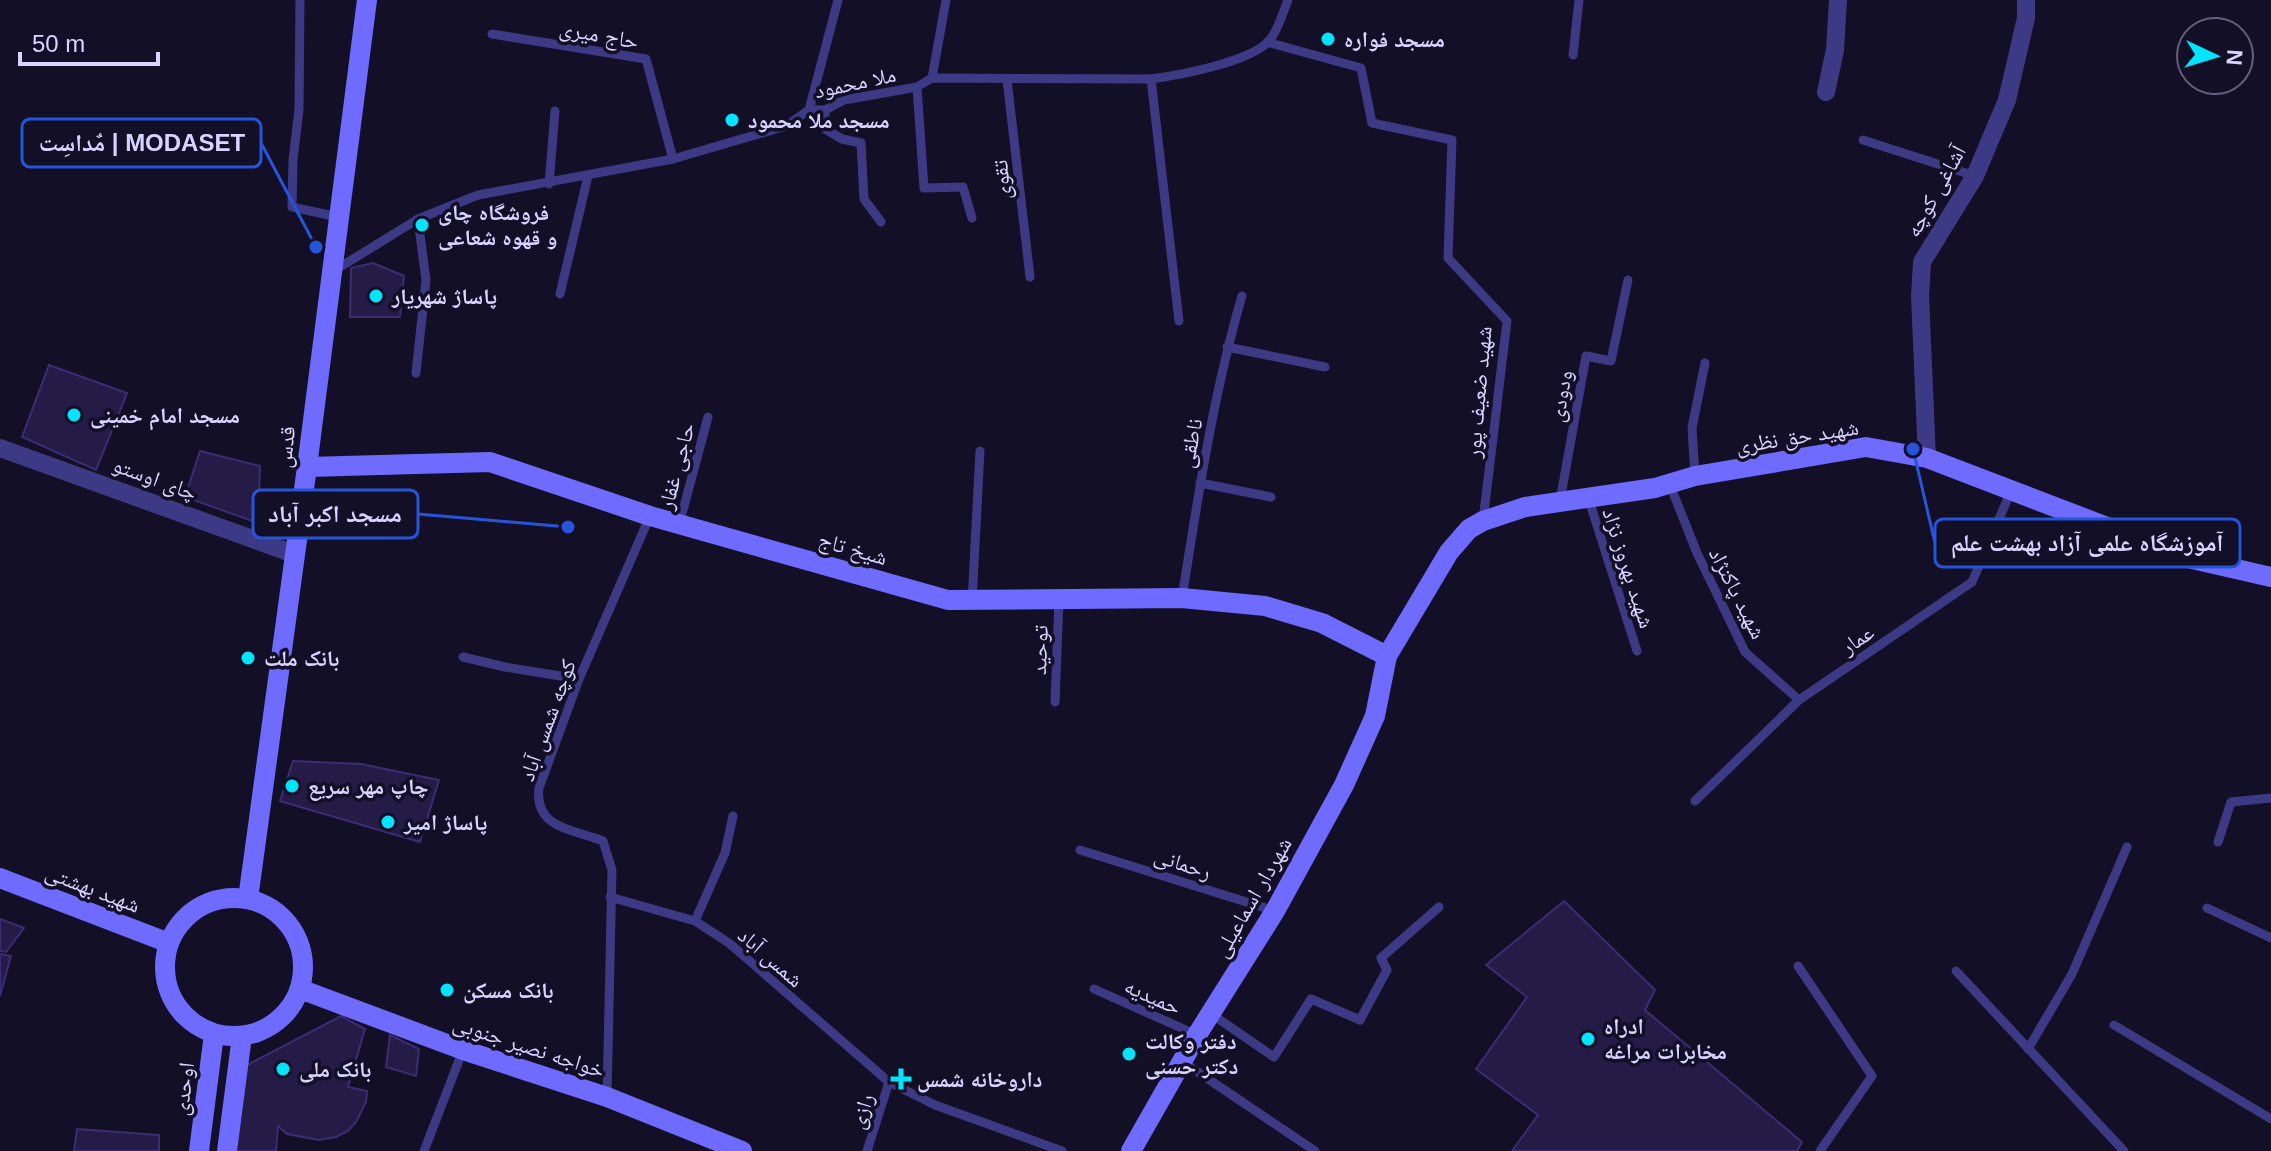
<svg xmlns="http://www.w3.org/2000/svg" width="2271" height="1151" viewBox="0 0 2271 1151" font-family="Helvetica,'Noto Naskh Arabic',sans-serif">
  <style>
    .building { fill: #241b47; stroke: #3b2d73; stroke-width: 2 }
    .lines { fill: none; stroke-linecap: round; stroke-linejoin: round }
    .lane { stroke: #3d3a85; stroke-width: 9 }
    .street { stroke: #3d3a85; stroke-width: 18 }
    .secondary { stroke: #6f6bff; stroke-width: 20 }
    .poi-dot { fill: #00e5ff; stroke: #130f26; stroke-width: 3 }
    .labels { text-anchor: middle; stroke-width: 7; stroke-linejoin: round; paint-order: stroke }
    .street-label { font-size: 22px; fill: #d9d4ff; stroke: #130f26 }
    .poi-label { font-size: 22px; font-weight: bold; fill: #d9d4ff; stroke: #130f26; text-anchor: start }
    .leader { fill: none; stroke: #2655da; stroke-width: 3 }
    .callout-dot { fill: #2655da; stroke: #130f26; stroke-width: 3 }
    .callout { fill: #130f26; stroke: #2655da; stroke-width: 3 }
    .callout-label { font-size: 24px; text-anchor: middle; font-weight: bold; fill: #d9d4ff }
  </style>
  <rect width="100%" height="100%" fill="#130f26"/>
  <g class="building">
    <path d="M373 263 404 276 400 317H350L351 268Z"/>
    <path d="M49 365 127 393 96 470 22 437Z"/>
    <path d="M200 451 260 466 258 523 185 497Z"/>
    <path d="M293 761 361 764 439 780 420 842 280 801Z"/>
    <path d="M1564 901 1655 990 1645 1010 1802 1142 1797 1151H1512L1538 1115 1476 1069 1527 997 1486 965Z"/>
    <path d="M0 919 24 928 6 952 0 951Z"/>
    <path d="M0 954 11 956 0 996Z"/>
    <path d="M341 1016 365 1029 348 1087 367 1091 366 1102 356 1122 348 1131 336 1137 319 1140 287 1134 278 1126 276 1151H231L245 1066Z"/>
    <path d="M390 1035 419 1049 416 1076 386 1067Z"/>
    <path d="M77 1129 159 1135V1151H74Z"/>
  </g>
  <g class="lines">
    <g class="lane">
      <path d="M300 0 299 109 293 160 292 207 338 217"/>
      <path d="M492 34 646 59 673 159"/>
      <path d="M1267 42 1361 68 1372 123 1452 140 1448 258 1507 321 1483 521"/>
      <path d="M1573 55 1579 0"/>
      <path d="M932 78 946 0"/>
      <path d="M1151 79 1179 321"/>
      <path d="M1007 80 1030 277"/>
      <path d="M917 87 924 188 963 187 972 218"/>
      <path d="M809 110 838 0"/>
      <path d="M825 110V129L842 139 861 143 864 199 881 222"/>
      <path d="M1863 140 1975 176"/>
      <path d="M549 184 555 111"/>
      <path d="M332 272 418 219 478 195 673 159 786 126 809 110H825L844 100 917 87 932 78 1151 79C1180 75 1251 62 1270 40 1278 30 1283 12 1288 0"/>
      <path d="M560 294 588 176"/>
      <path d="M1227 347 1325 367"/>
      <path d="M416 373 426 280 418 219"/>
      <path d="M1695 476 1692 428 1705 363"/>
      <path d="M1200 483 1271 497"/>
      <path d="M1670 485 1697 553 1745 652 1799 700"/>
      <path d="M1588 497 1637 651"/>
      <path d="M1560 501 1586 356 1611 361 1628 280"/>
      <path d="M679 525 708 417"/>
      <path d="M1182 598C1198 497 1213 395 1242 296"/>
      <path d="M972 602 980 451"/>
      <path d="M463 657 505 667 579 679"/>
      <path d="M1055 702 1059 600"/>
      <path d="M1695 801 1799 700 1972 582 2011 491"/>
      <path d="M2218 842 2231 802 2271 798"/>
      <path d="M1080 850 1275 911"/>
      <path d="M610 897 695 921 729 943 889 1082 935 1105 1062 1151"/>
      <path d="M2207 908 2271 938"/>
      <path d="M695 921 725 853 733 816"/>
      <path d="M1798 966 1872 1076 1820 1151"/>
      <path d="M1956 971 2124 1151"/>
      <path d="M1094 989 1197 1035"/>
      <path d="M1210 1013 1274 1057 1311 999 1360 1020 1387 970 1381 958 1439 907"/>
      <path d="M2114 1025 2271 1119"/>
      <path d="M2028 1049 2072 974 2127 847"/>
      <path d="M1183 1062 1315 1151"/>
      <path d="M607 1097 612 870 603 841C572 829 534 828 539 788L579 679 650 516"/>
      <path d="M424 1151 463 1050"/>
      <path d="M867 1151 889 1082"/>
    </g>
    <g class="street">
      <path d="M1826 92 1835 50 1838 0"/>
      <path d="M0 448 294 554"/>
      <path d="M1927 458 1920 296 1922 262 1975 176 2007 100 2026 18V0"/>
    </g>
    <g class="secondary">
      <path d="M307 467 490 462 650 516 948 600 1182 598 1265 606 1322 623 1387 656"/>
      <path d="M0 878 169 943"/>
      <circle cx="234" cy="967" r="69"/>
      <path d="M248 899 307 467 367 0"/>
      <path d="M300 989 463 1050 607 1097 742 1151"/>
      <path d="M199 1151 214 1034"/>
      <path d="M227 1151 242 1036"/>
      <path d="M1131 1151 1197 1035 1275 911 1344 785 1375 716 1387 656 1449 552 1469 529 1483 521 1525 507 1655 488 1695 476 1866 447 1927 458 2188 558 2271 577"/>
    </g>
  </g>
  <g class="poi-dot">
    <circle cx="1328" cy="39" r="8"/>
    <circle cx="732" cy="120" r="8"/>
    <circle cx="422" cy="225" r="8"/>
    <circle cx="376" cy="296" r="8"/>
    <circle cx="74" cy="415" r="8"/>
    <circle cx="248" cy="658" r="8"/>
    <circle cx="292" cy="786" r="8"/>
    <circle cx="388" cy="822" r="8"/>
    <circle cx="447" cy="990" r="8"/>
    <circle cx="1588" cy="1039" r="8"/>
    <circle cx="1129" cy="1054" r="8"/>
    <circle cx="283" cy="1069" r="8"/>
    <path d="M897 1067h8v8h8v8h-8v8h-8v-8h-8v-8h8z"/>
  </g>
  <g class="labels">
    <g class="street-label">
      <text transform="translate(599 34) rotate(10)" y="8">حاج میری</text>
      <text transform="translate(855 82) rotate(-12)" y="8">ملا محمود</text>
      <text transform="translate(1001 180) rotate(-96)" y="8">تقوی</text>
      <text transform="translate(1935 191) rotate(-61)" y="8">آشاغی کوچه</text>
      <text transform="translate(1478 392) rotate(-85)" y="8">شهید ضعیف پور</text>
      <text transform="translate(1560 396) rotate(-80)" y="8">ودودی</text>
      <text transform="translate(1797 436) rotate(-9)" y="8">شهید حق نظری</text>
      <text transform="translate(1190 443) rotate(-79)" y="8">ناطقی</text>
      <text transform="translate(285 447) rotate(-83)" y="8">قدس</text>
      <text transform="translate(676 466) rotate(-75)" y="8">حاجی غفار</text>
      <text transform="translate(155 478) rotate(20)" y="8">چای اوستو</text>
      <text transform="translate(853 548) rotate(16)" y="8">شیخ تاج</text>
      <text transform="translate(1629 568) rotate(72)" y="8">شهید بهروز نژاد</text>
      <text transform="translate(1738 593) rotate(63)" y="8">شهید پاکنژاد</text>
      <text transform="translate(1857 639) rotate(-34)" y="8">عمار</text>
      <text transform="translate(1039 650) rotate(-88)" y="8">توحید</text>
      <text transform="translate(547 720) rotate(-70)" y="8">کوچه شمس آباد</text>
      <text transform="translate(1183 863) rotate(18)" y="8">رحمانی</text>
      <text transform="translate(93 888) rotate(21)" y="8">شهید بهشتی</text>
      <text transform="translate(1252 897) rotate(-60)" y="8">شهردار اسماعیلی</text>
      <text transform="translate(771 957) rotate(41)" y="8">شمس آباد</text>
      <text transform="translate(1153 996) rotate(24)" y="8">حمیدیه</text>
      <text transform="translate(529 1046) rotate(18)" y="8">خواجه نصیر جنوبی</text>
      <text transform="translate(183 1089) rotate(-83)" y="8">اوحدی</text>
      <text transform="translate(861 1111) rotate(-72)" y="8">رازی</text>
    </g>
    <g class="poi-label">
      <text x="1344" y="47">مسجد فواره</text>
      <text x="748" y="128">مسجد ملا محمود</text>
      <text x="438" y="220">فروشگاه چای<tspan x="438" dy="25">و قهوه شعاعی</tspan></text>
      <text x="392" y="304">پاساژ شهریار</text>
      <text x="90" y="423">مسجد امام خمینی</text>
      <text x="264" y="666">بانک ملت</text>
      <text x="308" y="794">چاپ مهر سریع</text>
      <text x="404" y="830">پاساژ امیر</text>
      <text x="463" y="998">بانک مسکن</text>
      <text x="1604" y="1034">ادراه<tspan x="1604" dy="25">مخابرات مراغه</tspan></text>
      <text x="1145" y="1049">دفتر وکالت<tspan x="1145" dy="25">دکتر حسنی</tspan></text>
      <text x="299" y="1077">بانک ملی</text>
      <text x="917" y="1087">داروخانه شمس</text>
    </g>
  </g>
  <path class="leader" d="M316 247L261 143M568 527L418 514M1913 449L1935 543"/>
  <g class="callout-dot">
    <circle cx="316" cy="247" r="8"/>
    <circle cx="568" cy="527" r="8"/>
    <circle cx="1913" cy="449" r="8"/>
  </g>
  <g class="callout">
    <rect x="22" y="119" width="239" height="48" rx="8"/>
    <rect x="253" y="490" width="165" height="48" rx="8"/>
    <rect x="1935" y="519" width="305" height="48" rx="8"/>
  </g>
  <g class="callout-label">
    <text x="142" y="151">مٌداسِت | MODASET</text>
    <text x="335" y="522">مسجد اکبر آباد</text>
    <text x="2087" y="551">آموزشگاه علمی آزاد بهشت علم</text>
  </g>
  <g transform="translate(2215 56) rotate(94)"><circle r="38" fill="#130f26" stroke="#625e7d" stroke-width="2"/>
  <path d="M0-6L14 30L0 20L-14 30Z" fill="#00e5ff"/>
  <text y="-12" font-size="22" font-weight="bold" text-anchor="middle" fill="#d9d4ff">N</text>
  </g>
  <path d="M20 52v12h138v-12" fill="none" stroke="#d9d4ff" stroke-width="4"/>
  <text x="32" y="52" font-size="24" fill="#d9d4ff" stroke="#130f26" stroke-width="6" paint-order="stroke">50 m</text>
</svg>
